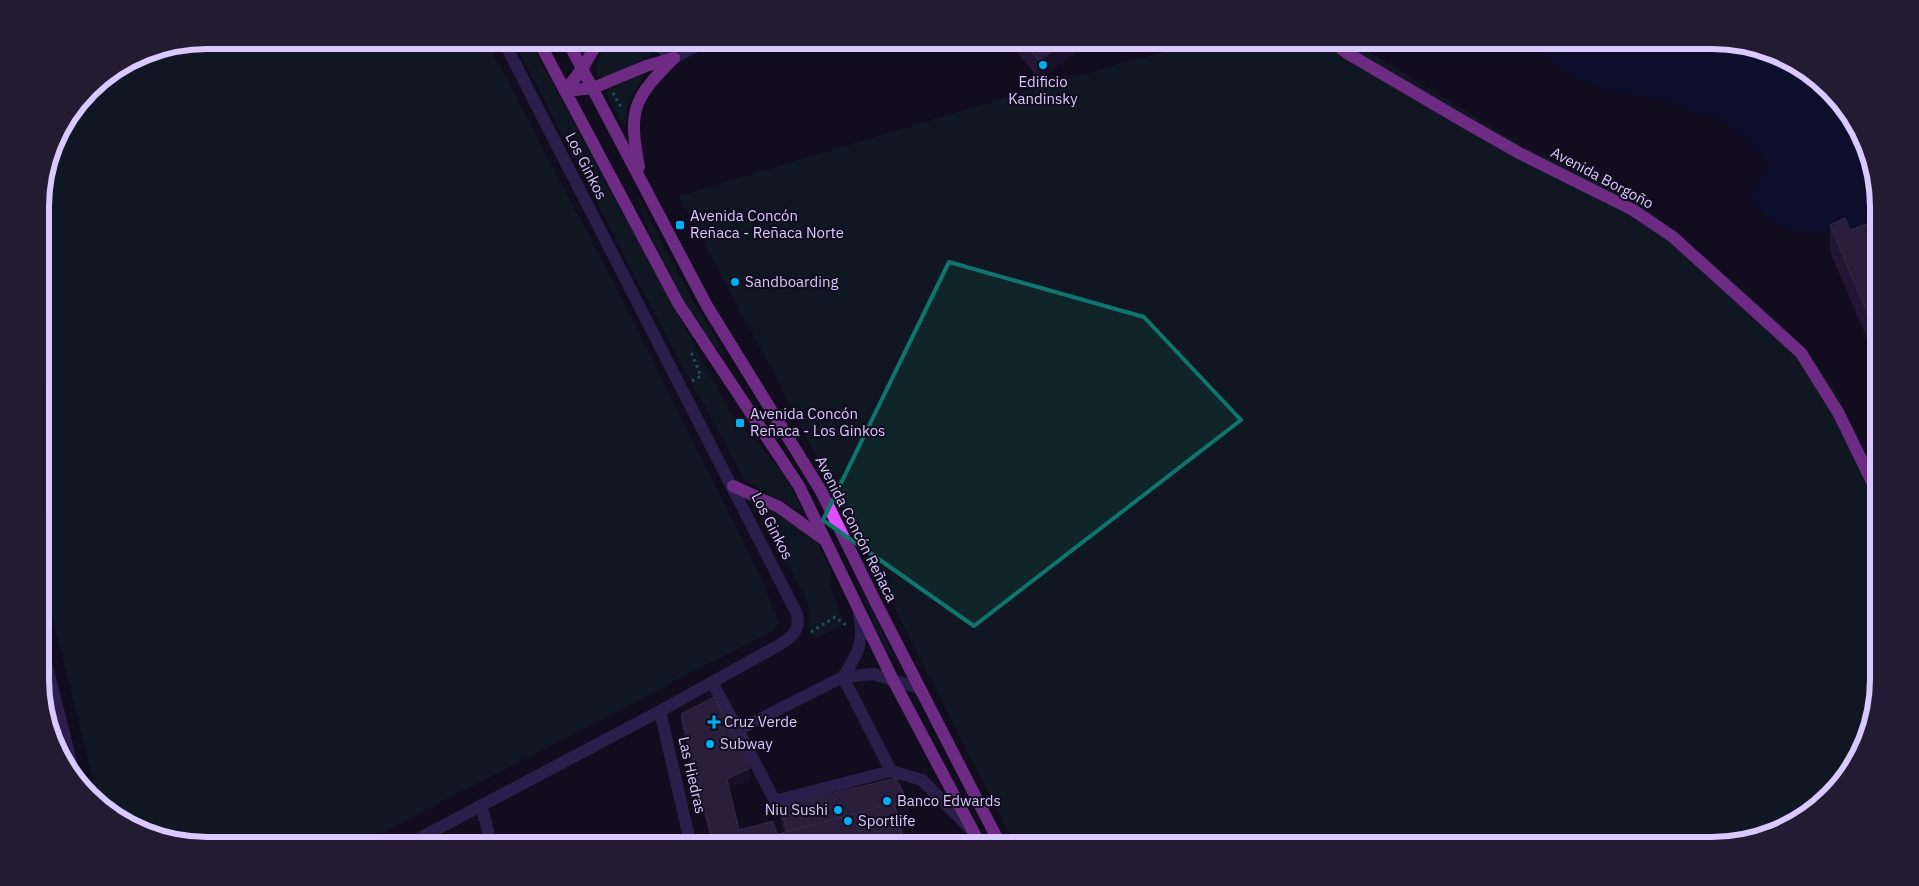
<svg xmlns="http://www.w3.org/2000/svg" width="1919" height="886" viewBox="0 0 1919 886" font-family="'IBM Plex Sans',sans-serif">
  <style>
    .green { fill: #0f2529 }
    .water { fill: #08113b }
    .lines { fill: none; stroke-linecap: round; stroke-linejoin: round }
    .path { stroke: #2ba1b1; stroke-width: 3; stroke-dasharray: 2.5 4; stroke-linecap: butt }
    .minor { stroke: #46367f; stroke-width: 12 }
    .major { stroke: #de50ff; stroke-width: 12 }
    .wall { fill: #33234d }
    .shaded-wall { fill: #1f1333 }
    .building { fill: #453560; stroke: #5c4c79 }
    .marked { fill: none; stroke: #0f766e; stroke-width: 4; stroke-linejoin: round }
    .poi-dot { fill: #00aff4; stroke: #120c1f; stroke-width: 2 }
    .labels { text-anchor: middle; stroke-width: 4; stroke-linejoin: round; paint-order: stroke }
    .poi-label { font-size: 15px; fill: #d9c9ff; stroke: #120c1f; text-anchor: start }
    .street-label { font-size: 15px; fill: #d9c9ff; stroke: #120c1f }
    .rim { fill: none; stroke: #d9c9ff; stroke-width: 6 }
  </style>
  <rect width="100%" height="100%" fill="#120c1f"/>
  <g class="green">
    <path d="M206 40H486L630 314 753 561 780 623 774 630 356 846H206L142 833 98 799 41 569 40 195 57 133 96 81 143 53Z"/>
    <path d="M513 40H529L730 412 786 477 804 513 745 480 662 328Z"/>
    <path d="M612 40H641L651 51 650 57 605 77 598 75C592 61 604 51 612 40Z"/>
    <path d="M1209 40H1349L1523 146 1615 189 1637 202 1675 231 1782 325 1801 344 1826 377 1839 399 1878 495 1879 680 1866 744 1838 789 1805 818 1723 846H1016L777 379 679 196 1108 67Z"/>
    <path d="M651 68C638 84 625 102 626 123L623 124 606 93 608 89Z"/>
    <path d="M635 191 691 298 734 369C720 351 704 333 691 314 666 276 650 234 635 191Z"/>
    <path d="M756 501 815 537 831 569 830 587 844 623 815 639 808 626 810 613 807 601Z"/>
    <path d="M852 571 894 656 889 658Z"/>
    <path d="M41 680 54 733 41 702Z"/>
  </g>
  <path class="water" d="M1538 40H1713L1777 53 1845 105 1878 185V235C1831 227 1783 248 1751 199L1755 185 1768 163C1756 150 1736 127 1720 119 1712 115 1700 114 1691 112 1682 109 1675 104 1666 101 1620 89 1560 91 1538 40Z"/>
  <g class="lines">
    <g class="path">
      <path d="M613 93 622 109"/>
      <path d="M692 381 701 376 692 354 696 352"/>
      <path d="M811 632 835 617 847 626"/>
    </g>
    <g class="minor">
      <path d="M652 40 674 58 707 40"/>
      <path d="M41 643 76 782"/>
      <path d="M843 677 873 674 919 688"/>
      <path d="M843 677C858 654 865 641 859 614"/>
      <path d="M712 682 738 730"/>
      <path d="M660 711 691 846"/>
      <path d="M891 771 843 677 738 730 775 801 891 771 922 780 971 829"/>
      <path d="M481 805 492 846"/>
      <path d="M405 846 660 711 781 644C793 636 800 630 797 614L503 40"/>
    </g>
    <g class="major">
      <path d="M538 40 678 303 799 486 893 680 981 846"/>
      <path d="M567 40 707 306 821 491 876 603 1001 846"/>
      <path d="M1330 40 1347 53 1456 117 1519 153 1633 210 1673 237 1801 353 1839 414 1878 494"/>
      <path d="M565 91 593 88 646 66 674 58"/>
      <path d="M565 91 582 69 599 40"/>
      <path d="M639 167C628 109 633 99 674 58"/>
      <path d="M733 486 779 507 825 540"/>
    </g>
  </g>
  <g class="wall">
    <path d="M1008 40H1078V51L1039 80Z"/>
    <path d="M1830 225 1850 230 1875 244 1878 238V365L1830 251Z"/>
    <path d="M681 714 750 778 729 788 739 830 777 834 784 832 780 816V806L909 813 898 816 906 846H712L681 724Z"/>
  </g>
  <g class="shaded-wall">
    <path d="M1067 40H1078V51L1039 80V61Z"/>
    <path d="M750 768V778L727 789V779Z"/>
    <path d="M909 803V813L787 845V835Z"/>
  </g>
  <g class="building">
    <path d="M1022 40H1067L1039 61Z"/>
    <path d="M1845 218 1850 230 1867 224 1875 244 1878 238V339L1830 225Z"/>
    <path d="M714 697 750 768 727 779 739 830 773 821 777 834 733 846H714L681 714Z"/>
    <path d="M896 778 909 803 895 806 894 803 787 832 780 806Z"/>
    <path d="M894 803 906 846H733Z"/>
  </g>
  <path d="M0 0H1919V886H0ZM949 262 1144 317 1241 420 974 626 823 520Z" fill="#120c1f" fill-opacity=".55" fill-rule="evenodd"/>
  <path class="marked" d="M949 262 1144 317 1241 420 974 626 823 520Z"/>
  <g class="poi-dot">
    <circle cx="1043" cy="65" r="5"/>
    <rect x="675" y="220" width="10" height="10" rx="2.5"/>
    <circle cx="735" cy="282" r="5"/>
    <rect x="735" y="418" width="10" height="10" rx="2.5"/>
    <path d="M711.5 714.5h5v5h5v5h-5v5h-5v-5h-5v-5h5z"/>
    <circle cx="710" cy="744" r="5"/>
    <circle cx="887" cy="801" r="5"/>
    <circle cx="838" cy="810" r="5"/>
    <circle cx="848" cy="821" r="5"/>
  </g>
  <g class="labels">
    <g class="poi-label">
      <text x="1043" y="87" text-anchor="middle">Edificio<tspan x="1043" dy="17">Kandinsky</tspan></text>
      <text x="690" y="221">Avenida Concón<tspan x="690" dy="17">Reñaca - Reñaca Norte</tspan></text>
      <text x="745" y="287">Sandboarding</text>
      <text x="750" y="419">Avenida Concón<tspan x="750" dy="17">Reñaca - Los Ginkos</tspan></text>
      <text x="724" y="727">Cruz Verde</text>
      <text x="720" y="749">Subway</text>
      <text x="897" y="806">Banco Edwards</text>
      <text x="828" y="815" text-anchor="end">Niu Sushi</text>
      <text x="858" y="826">Sportlife</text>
    </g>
    <g class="street-label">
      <text transform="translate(586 166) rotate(63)" y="5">Los Ginkos</text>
      <text transform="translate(1602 178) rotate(28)" y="5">Avenida Borgoño</text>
      <text transform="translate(772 526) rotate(63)" y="5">Los Ginkos</text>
      <text transform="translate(856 529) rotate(63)" y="5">Avenida Concón Reñaca</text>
      <text transform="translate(692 775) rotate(77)" y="5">Las Hiedras</text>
    </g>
  </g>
  <path d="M0 0H1919V886H0ZM207 49H1712A158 158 0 0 1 1870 207V679A158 158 0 0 1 1712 837H207A158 158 0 0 1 49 679V207A158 158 0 0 1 207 49Z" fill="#221b31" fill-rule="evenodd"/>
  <path class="rim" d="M207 49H1712A158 158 0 0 1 1870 207V679A158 158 0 0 1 1712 837H207A158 158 0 0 1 49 679V207A158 158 0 0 1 207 49Z"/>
</svg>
